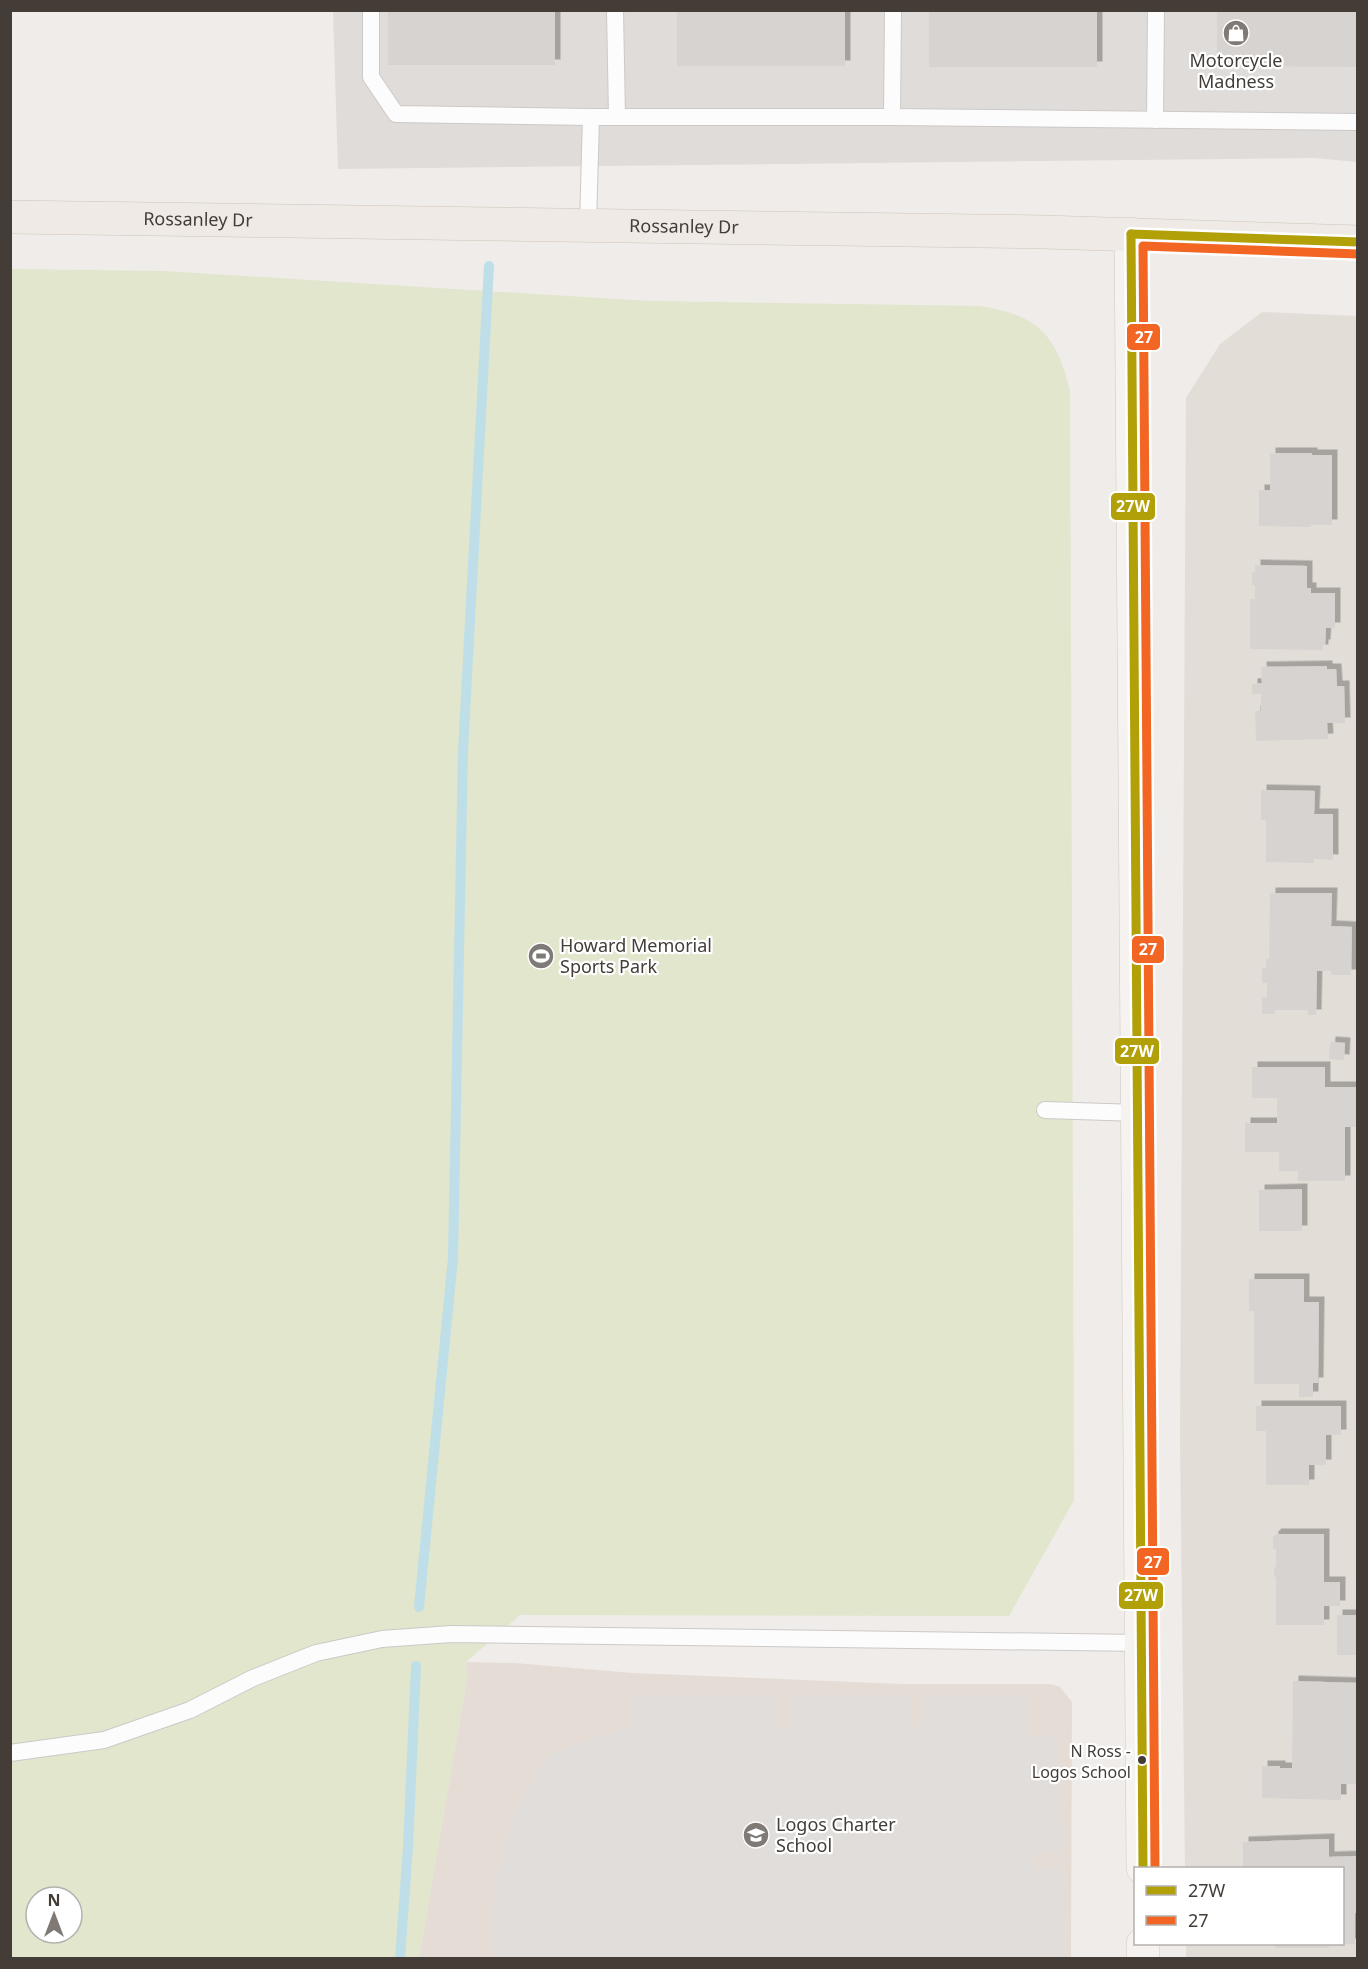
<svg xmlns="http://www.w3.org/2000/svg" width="1368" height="1969" viewBox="0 0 1368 1969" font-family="'Noto Sans',sans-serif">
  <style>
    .residential { fill: #e2ddd7 }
    .industrial { fill: #e0dcd9 }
    .education { fill: #e5ddd5 }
    .green { fill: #e1e6cc; fill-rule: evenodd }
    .parking { fill: #e0ddda }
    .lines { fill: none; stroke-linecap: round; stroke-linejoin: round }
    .stream { stroke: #bfdfe8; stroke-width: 10 }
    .building { fill: #d7d3d0; filter: url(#shadow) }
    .lane-casing { stroke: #ccc9c7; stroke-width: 18 }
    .secondary-casing { stroke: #cfc9c2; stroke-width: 34 }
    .primary-casing { stroke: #cfc4b9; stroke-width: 34 }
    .lane { stroke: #fdfcfc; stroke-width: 16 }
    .secondary { stroke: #f5f2ef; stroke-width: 33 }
    .primary { stroke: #efeae5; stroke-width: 33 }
    .bus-1-casing { stroke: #fff; stroke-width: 14 }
    .bus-2-casing { stroke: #fff; stroke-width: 14 }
    .bus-1 { stroke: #b1a008; stroke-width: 9 }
    .bus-2 { stroke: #f26522; stroke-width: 9 }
    .bus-dot { fill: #433c37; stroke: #fff; stroke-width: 2 }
    .labels { text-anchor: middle; stroke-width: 4.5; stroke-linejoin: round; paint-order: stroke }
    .bus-label { font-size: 16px; fill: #433c37; stroke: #fff; text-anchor: end }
    .poi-label { font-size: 18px; fill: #433c37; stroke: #fff; text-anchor: start }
    .street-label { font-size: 18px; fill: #433c37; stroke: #fff }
    .line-badge { stroke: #fff; stroke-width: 2 }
    .badge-label { font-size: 16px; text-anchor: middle; font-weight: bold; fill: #fff }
  </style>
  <defs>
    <filter id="shadow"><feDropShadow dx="5.5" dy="-5.5" stdDeviation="0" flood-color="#0004"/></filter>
  </defs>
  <rect width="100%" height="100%" fill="#efece9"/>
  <path class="residential" d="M1262 312 1357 316V1958H1186V1944H1342V1868H1185L1180 1438 1186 398 1220 344Z"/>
  <path class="industrial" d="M333 11H1357V162L1314 158 338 169Z"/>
  <path class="education" d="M466 1662 515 1663 633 1673 903 1684H1051L1060 1687 1072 1702 1071 1958H419L467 1678Z"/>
  <path class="green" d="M11 269 164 271 648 301 979 306C1038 315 1056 334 1070 391L1074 1500 1009 1616 520 1615 466 1662 467 1678 419 1958H11ZM36 1897H72V1933H36Z"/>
  <path class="parking" d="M630 1697H777V1724L781 1727H790L792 1724 791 1697H909V1723L913 1727H922L923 1724 924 1697H1027V1736L1057 1735 1062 1853 1035 1854 1032 1857 1033 1867 1036 1869 1062 1868 1066 1956H1039L1037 1958H493L490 1942 495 1880 508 1832 520 1800 547 1755 627 1727 630 1724Z"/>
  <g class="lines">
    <g class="stream">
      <path d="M419 1607 453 1258 463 751 489 266"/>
      <path d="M400 1958 408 1847 416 1666"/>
    </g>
  </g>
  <g class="building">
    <rect x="388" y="10" width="167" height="55"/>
    <rect x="677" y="10" width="168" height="56"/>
    <rect x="929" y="10" width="168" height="57"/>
    <path d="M1217 10H1358V67L1217 66Z"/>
    <path d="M1270 453H1312V455H1332V525H1311V527L1259 526V490H1270Z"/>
    <path d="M1255 565 1307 566V588H1311V593H1335V628H1326L1325 645H1323V650L1250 649V599H1255V585H1252V572H1255Z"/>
    <path d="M1327 666V669H1336L1337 686H1344L1345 723H1327L1328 739 1256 741 1255 711H1261V694H1252V684L1262 683 1261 667Z"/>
    <path d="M1261 790 1315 791 1314 814H1333V860L1314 859V863L1266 862V820H1261Z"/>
    <path d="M1270 893H1332L1331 926 1352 927 1351 975H1331V971H1317L1316 1015H1308V1010H1275V1014H1262V997H1267V983H1262V968H1266V959H1269Z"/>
    <path d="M1330 1042 1345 1043 1344 1060 1329 1059Z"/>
    <path d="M1252 1067H1325V1087H1358V1127H1345V1181H1298V1171H1279V1152H1245V1123H1277V1098H1252Z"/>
    <path d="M1302 1189V1231H1259V1190Z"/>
    <path d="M1249 1279H1304V1302H1319L1318 1383H1313V1397H1299V1384H1254V1311H1249Z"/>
    <path d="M1256 1406H1341V1435H1326V1465H1309V1485H1266V1431H1256Z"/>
    <path d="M1275 1534H1324V1582H1340V1606H1324V1625H1276V1577H1274V1567H1276V1549H1273V1536H1275Z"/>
    <rect x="1337" y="1615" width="21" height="40"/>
    <path d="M1293 1681 1358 1683V1784H1341V1800L1262 1798V1766H1280V1768H1292Z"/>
    <path d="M1329 1839V1857L1358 1856V1913H1355V1944H1342V1868H1243V1842Z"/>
    <rect x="1275" y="1944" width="54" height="4"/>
  </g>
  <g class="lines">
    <defs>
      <g id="lane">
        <path d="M371 10V77L396 114 591 117"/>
        <path d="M615 10 617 117"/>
        <path d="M892 117 893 10"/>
        <path d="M1155 120 1156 10"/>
        <path d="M588 225 591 117H892L1358 122"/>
        <path d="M1045 1110 1138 1113"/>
        <path d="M10 1753 104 1740 190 1710 253 1678 316 1653 382 1639 451 1634 1142 1643"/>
      </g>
      <g id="secondary">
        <path d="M1131 234 1143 1868"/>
        <path d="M1143 1944V1958"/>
      </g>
      <g id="primary">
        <path id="s1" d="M10 217 1044 232 1358 242"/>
      </g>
    </defs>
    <use href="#lane" class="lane-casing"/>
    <use href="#secondary" class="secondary-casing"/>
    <use href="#primary" class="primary-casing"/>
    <use href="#lane" class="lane"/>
    <use href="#secondary" class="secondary"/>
    <use href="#primary" class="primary"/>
    <defs>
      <g id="bus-1">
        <path d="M1131 234 1143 1868"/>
        <path d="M1131 234 1358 242"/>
      </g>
      <path id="bus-2" d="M1155 1868 1143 246 1358 254"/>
    </defs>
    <use href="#bus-1" class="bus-1-casing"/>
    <use href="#bus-2" class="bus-2-casing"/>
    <use href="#bus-1" class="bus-1"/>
    <use href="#bus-2" class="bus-2"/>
  </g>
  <defs>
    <symbol id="shop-disc" viewBox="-11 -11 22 22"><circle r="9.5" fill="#7f7a75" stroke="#fff"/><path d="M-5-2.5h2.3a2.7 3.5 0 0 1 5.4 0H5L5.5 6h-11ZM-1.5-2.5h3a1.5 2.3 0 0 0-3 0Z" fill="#fff"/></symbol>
    <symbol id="stadium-disc" viewBox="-11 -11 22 22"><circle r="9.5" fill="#7f7a75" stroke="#fff"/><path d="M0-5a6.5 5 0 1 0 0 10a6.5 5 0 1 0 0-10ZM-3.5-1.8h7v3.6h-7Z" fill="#fff"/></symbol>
    <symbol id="school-disc" viewBox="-11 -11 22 22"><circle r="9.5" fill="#7f7a75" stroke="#fff"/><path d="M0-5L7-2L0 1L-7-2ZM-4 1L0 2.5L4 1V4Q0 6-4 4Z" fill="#fff"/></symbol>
  </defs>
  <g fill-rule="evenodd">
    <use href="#shop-disc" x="1221" y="18" width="30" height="30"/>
    <use href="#stadium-disc" x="526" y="941" width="30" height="30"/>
    <use href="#school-disc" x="741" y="1820" width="30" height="30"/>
  </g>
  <circle class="bus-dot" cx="1142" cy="1760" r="5"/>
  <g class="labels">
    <g class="bus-label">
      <text x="1131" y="1757">N Ross -<tspan x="1131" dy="21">Logos School</tspan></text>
    </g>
    <g class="poi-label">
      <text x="1236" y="67" text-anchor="middle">Motorcycle<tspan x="1236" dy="21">Madness</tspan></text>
      <text x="560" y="952">Howard Memorial<tspan x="560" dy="21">Sports Park</tspan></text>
      <text x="776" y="1831">Logos Charter<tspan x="776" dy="21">School</tspan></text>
    </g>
    <g class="street-label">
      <text dy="6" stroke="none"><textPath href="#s1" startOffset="188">Rossanley Dr</textPath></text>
      <text dy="6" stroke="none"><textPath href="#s1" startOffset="674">Rossanley Dr</textPath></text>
    </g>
  </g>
  <g class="line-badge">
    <rect x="1126" y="323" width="35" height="28" rx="6" fill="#f26522"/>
    <rect x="1110" y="492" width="46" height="29" rx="6" fill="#b1a008"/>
    <rect x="1131" y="935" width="34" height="29" rx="6" fill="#f26522"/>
    <rect x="1114" y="1037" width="46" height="28" rx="6" fill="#b1a008"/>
    <rect x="1136" y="1547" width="34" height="29" rx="6" fill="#f26522"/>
    <rect x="1118" y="1581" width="46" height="29" rx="6" fill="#b1a008"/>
  </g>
  <g class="badge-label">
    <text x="1144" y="343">27</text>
    <text x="1133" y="512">27W</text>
    <text x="1148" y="955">27</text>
    <text x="1137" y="1057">27W</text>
    <text x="1153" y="1568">27</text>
    <text x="1141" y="1601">27W</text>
  </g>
  <rect width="1368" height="1969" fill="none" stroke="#433c37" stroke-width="24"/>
  <rect x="1134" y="1867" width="210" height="78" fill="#ffffff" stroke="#b4b1af" stroke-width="1.5"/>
  <rect x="1146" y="1886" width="30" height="9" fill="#b1a008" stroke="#b4b1af" stroke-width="1.5"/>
  <text x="1188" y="1897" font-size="18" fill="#433c37">27W</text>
  <rect x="1146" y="1916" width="30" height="9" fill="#f26522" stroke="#b4b1af" stroke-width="1.5"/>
  <text x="1188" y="1927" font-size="18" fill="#433c37">27</text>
  <g transform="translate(54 1915)"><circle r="28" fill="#ffffff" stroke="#b4b1af" stroke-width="1.5"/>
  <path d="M0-4.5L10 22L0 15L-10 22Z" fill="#7f7a75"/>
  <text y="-9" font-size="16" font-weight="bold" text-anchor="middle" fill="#433c37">N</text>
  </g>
</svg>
